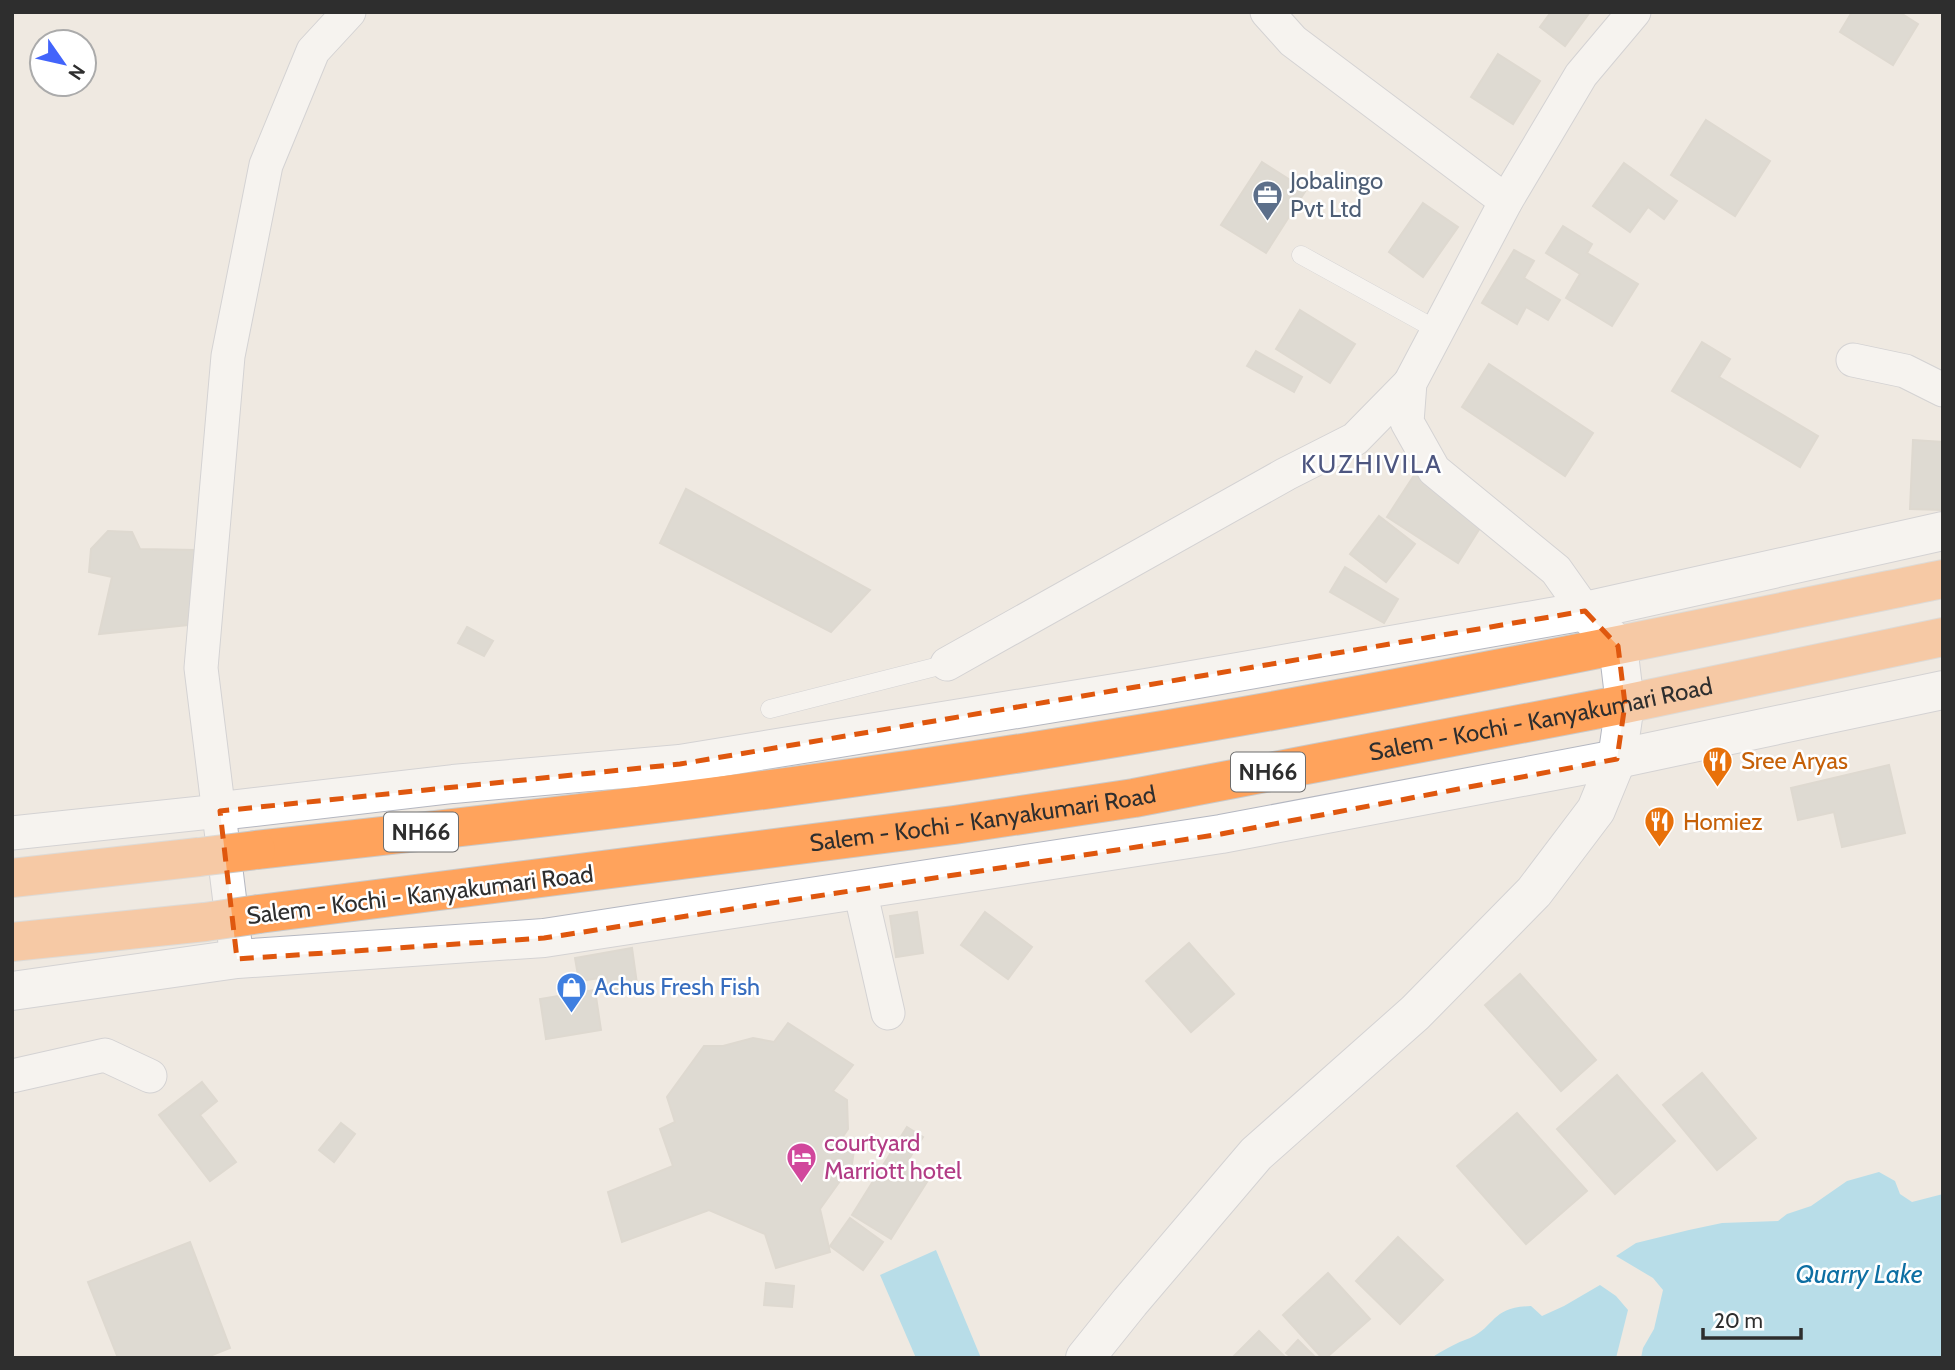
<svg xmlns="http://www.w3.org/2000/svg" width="1955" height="1370" viewBox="0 0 1955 1370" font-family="Cabin,sans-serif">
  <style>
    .water { fill: #75cff0 }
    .building { fill: #cbc7bf; stroke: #cbc5ba; stroke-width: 2 }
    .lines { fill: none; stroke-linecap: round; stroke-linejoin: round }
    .lane-casing { stroke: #b4b7c1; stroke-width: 19 }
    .street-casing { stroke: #b4b7c1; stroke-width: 35 }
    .secondary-casing { stroke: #b4b7c1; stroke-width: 40 }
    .highway-casing { stroke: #c9c9c9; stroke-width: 40 }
    .lane { stroke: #fff; stroke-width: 18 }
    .street { stroke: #fff; stroke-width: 33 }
    .secondary { stroke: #fff; stroke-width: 38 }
    .highway { stroke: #ffa35c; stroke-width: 38 }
    .highway-bridge-casing { stroke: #c9c9c9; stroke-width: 40; stroke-linecap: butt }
    .highway-bridge { stroke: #ffa35c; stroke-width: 38 }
    .marked { fill: none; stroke: #df570e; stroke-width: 5; stroke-dasharray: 14 9; stroke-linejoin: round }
    .labels { text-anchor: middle; stroke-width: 5; stroke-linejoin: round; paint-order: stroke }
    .shield { fill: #fff; stroke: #6d6d6d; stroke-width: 2 }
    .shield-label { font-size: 23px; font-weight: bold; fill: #2e2e2e }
    .service-label { font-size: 24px; fill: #4e5e75; stroke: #fff; text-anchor: start }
    .street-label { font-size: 24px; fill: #2e2e2e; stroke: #fff }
    .food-label { font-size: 24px; fill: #c56008; stroke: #fff; text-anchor: start }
    .shop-label { font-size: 24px; fill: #366cbe; stroke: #fff; text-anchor: start }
    .hotel-label { font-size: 24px; fill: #b23c85; stroke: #fff; text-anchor: start }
    .neighbourhood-label { font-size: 26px; letter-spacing: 2px; fill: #4d5680; stroke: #fff }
    .water-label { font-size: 26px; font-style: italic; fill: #0d6fa3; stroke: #fff }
  </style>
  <rect width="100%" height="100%" fill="#efe9e1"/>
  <g class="water">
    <path d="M1879 1172 1895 1181 1900 1194 1912 1202 1943 1194V1358H1641L1643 1348 1654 1329 1663 1290 1653 1278 1616 1256 1636 1243 1689 1230 1722 1223 1778 1221 1787 1214 1811 1206 1847 1181Z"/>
    <path d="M936 1250 981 1358H916L880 1275Z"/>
    <path d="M1600 1285 1616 1296 1628 1310 1616 1358H1431C1443 1350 1456 1343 1470 1338 1497 1325 1491 1307 1531 1306L1542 1316 1564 1306Z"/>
  </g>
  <g class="building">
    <path d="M1551 12H1590L1565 46 1540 27Z"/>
    <path d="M1852 12H1899L1918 24 1893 65 1840 32Z"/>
    <path d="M1498 54 1540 81 1513 124 1471 97Z"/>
    <path d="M1706 120 1770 161 1735 216 1671 175Z"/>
    <path d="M1262 162 1306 190 1266 253 1221 225Z"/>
    <path d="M1624 163 1677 201 1664 219 1648 207 1630 232 1593 206Z"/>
    <path d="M1423 203 1458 227 1423 277 1389 252Z"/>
    <path d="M1563 226 1592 244 1587 253 1638 284 1612 326 1566 298 1580 274 1546 253Z"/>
    <path d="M1514 250 1534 261 1524 278 1560 300 1548 320 1526 307 1517 324 1482 303Z"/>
    <path d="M1300 310 1355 344 1330 383 1276 349Z"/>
    <path d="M1702 342 1730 359 1719 377 1818 436 1800 467 1672 391Z"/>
    <path d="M1256 351 1302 377 1294 392 1247 366Z"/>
    <path d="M1489 364 1593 433 1565 476 1462 407Z"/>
    <path d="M1913 440 1943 442V510L1910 509Z"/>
    <path d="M1415 474 1485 520 1458 563 1387 517Z"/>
    <path d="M686 489 870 590 831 632 660 543Z"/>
    <path d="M1379 516 1415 544 1386 582 1350 554Z"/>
    <path d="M108 531 132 532 140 549 196 550 188 625 99 634 112 577 89 572 91 549Z"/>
    <path d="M1345 567 1398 599 1384 623 1330 592Z"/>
    <path d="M467 627 493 641 484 656 458 643Z"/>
    <path d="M1889 765 1905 833 1842 847 1834 812 1798 820 1791 788Z"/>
    <path d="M917 912 923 953 896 957 890 916Z"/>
    <path d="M985 912 1032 947 1008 979 961 945Z"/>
    <path d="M1189 943 1234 994 1191 1032 1146 981Z"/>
    <path d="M632 948 638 991 610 995 607 977 579 981 575 958Z"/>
    <path d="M1520 974 1596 1060 1561 1091 1485 1005Z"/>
    <path d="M595 990 601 1030 546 1039 540 999Z"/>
    <path d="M788 1023 853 1065 833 1091 847 1100 848 1129 840 1141 854 1150 852 1164 820 1209 830 1252 776 1268 765 1234 709 1210 622 1242 608 1192 673 1166 660 1129 675 1122 667 1097 704 1046H723L753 1038 774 1042Z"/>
    <path d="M1702 1073 1756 1138 1717 1170 1663 1105Z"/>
    <path d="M1617 1075 1675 1141 1615 1194 1557 1129Z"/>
    <path d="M202 1082 217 1101 200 1115 236 1162 210 1181 159 1115Z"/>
    <path d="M1517 1113 1587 1191 1526 1244 1457 1166Z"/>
    <path d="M341 1123 355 1134 334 1162 319 1150Z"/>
    <path d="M907 1127 923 1137 907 1162 930 1177 891 1239 852 1215Z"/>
    <path d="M850 1218 883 1242 863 1270 830 1246Z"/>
    <path d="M1398 1237 1443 1280 1400 1324 1356 1281Z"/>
    <path d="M190 1242 230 1348 205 1358H118L88 1282Z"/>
    <path d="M1328 1273 1370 1319 1326 1358H1322L1283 1315Z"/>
    <path d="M766 1283 794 1286 792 1307 764 1305Z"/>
    <path d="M1259 1331 1286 1358H1232Z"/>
    <path d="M1298 1340 1316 1358H1292L1286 1353Z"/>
  </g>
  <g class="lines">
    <defs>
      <g id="lane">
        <path d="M1301 255 1437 330"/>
        <path d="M770 709 947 664"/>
      </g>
      <g id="street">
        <path d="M1267 12 1293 41 1506 201"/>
        <path d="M1853 360 1905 371 1943 390"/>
        <path d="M1585 611 1556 570 1434 470 1407 422 1410 383 1506 201 1581 75 1634 12"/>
        <path d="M947 664 1286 474 1355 439 1410 383"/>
        <path d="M12 833 220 811"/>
        <path d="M860 890 888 1013"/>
        <path d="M237 959 201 668 228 356 266 165 313 51 349 12"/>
        <path d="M12 1076 105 1055 150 1076"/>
      </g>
      <g id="secondary">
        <path d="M220 811 453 784 680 764 1152 687 1585 611"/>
        <path d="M12 991 237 959 544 938 1221 834 1617 759 1943 690"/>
        <path d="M1085 1358 1130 1302 1256 1154 1415 1013 1534 892 1596 810 1617 759 1625 704 1618 646 1585 611 1943 531"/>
      </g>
      <g id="highway">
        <path d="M256 850C549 818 842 784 1133 735 1404 690 1674 634 1943 579"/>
        <path d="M12 878 199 857"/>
        <path id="s1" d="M259 914 954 825 1134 798 1625 704 1943 637"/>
        <path d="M12 942 205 922"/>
      </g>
    </defs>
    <use href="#lane" class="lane-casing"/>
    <use href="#street" class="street-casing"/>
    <use href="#secondary" class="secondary-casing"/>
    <use href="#highway" class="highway-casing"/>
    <use href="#lane" class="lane"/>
    <use href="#street" class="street"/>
    <use href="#secondary" class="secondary"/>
    <use href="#highway" class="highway"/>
    <defs>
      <g id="highway-bridge">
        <path d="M199 857 256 850"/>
        <path d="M205 922 259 914"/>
      </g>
    </defs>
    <use href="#highway-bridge" class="highway-bridge-casing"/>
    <use href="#highway-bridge" class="highway-bridge"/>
  </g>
  <path d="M0 0H1955V1370H0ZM1585 611 1618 646 1625 704 1617 759 1221 834 544 938 237 959 220 811 680 764Z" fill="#efe9e1" fill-opacity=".55" fill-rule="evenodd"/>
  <path class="marked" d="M1585 611 1618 646 1625 704 1617 759 1221 834 544 938 237 959 220 811 680 764Z"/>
  <defs>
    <symbol id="office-pin" viewBox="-11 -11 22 30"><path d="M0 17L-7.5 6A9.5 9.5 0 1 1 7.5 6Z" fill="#5c6f8a" stroke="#fff"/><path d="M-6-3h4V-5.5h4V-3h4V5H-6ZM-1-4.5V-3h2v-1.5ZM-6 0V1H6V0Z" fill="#fff"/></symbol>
    <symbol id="restaurant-pin" viewBox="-11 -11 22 30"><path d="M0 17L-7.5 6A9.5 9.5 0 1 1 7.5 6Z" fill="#e8710a" stroke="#fff"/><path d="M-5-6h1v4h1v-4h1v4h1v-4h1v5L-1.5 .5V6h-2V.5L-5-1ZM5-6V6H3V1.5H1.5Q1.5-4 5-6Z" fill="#fff"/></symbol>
    <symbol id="shop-pin" viewBox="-11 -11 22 30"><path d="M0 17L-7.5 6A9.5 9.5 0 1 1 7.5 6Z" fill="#3f7fe0" stroke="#fff"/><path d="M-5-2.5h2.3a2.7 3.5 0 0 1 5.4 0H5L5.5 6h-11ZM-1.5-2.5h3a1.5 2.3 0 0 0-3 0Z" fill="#fff"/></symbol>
    <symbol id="hotel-pin" viewBox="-11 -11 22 30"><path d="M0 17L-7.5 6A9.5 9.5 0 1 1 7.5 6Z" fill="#d1479c" stroke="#fff"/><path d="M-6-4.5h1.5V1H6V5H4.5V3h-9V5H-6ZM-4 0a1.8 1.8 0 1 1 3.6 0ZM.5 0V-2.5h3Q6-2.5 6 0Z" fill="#fff"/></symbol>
  </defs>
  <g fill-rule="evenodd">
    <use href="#office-pin" x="1250" y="178" width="35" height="47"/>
    <use href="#restaurant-pin" x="1700" y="744" width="35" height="47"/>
    <use href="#restaurant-pin" x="1642" y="804" width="35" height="47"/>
    <use href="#shop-pin" x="554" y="970" width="35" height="47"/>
    <use href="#hotel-pin" x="784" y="1140" width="35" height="47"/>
  </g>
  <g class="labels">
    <g class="shield">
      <rect x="1231" y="752.5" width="74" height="39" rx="5"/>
      <rect x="384" y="812.5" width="74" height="39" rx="5"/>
    </g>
    <g class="shield-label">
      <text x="1268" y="780">NH66</text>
      <text x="421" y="840">NH66</text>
    </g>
    <g class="service-label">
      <text x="1290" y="189">Jobalingo<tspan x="1290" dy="28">Pvt Ltd</tspan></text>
    </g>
    <g class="street-label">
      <text dy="8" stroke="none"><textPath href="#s1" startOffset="1297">Salem - Kochi - Kanyakumari Road</textPath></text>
      <text dy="8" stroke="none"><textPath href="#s1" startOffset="730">Salem - Kochi - Kanyakumari Road</textPath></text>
      <text transform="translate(420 895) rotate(-7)" y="8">Salem - Kochi - Kanyakumari Road</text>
    </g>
    <g class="food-label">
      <text x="1741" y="769">Sree Aryas</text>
      <text x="1683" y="830">Homiez</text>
    </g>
    <g class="shop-label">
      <text x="594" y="995">Achus Fresh Fish</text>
    </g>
    <g class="hotel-label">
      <text x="824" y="1151">courtyard<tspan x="824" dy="28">Marriott hotel</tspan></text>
    </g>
    <g class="neighbourhood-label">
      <text x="1372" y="473">KUZHIVILA</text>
    </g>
    <g class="water-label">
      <text x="1859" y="1283">Quarry Lake</text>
    </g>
  </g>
  <rect width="1955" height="1370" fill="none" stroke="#2e2e2e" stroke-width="28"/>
  <g transform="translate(63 63) rotate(124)"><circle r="33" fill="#ffffff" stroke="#ababab" stroke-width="2"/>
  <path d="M0-5L12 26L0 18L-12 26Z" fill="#4264fb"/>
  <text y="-10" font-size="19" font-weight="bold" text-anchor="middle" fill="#2e2e2e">N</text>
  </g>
  <path d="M1703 1328v10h98v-10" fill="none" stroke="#2e2e2e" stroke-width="3.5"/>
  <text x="1714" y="1328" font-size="21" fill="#2e2e2e" stroke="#ffffff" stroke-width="5" paint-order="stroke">20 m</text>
</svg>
